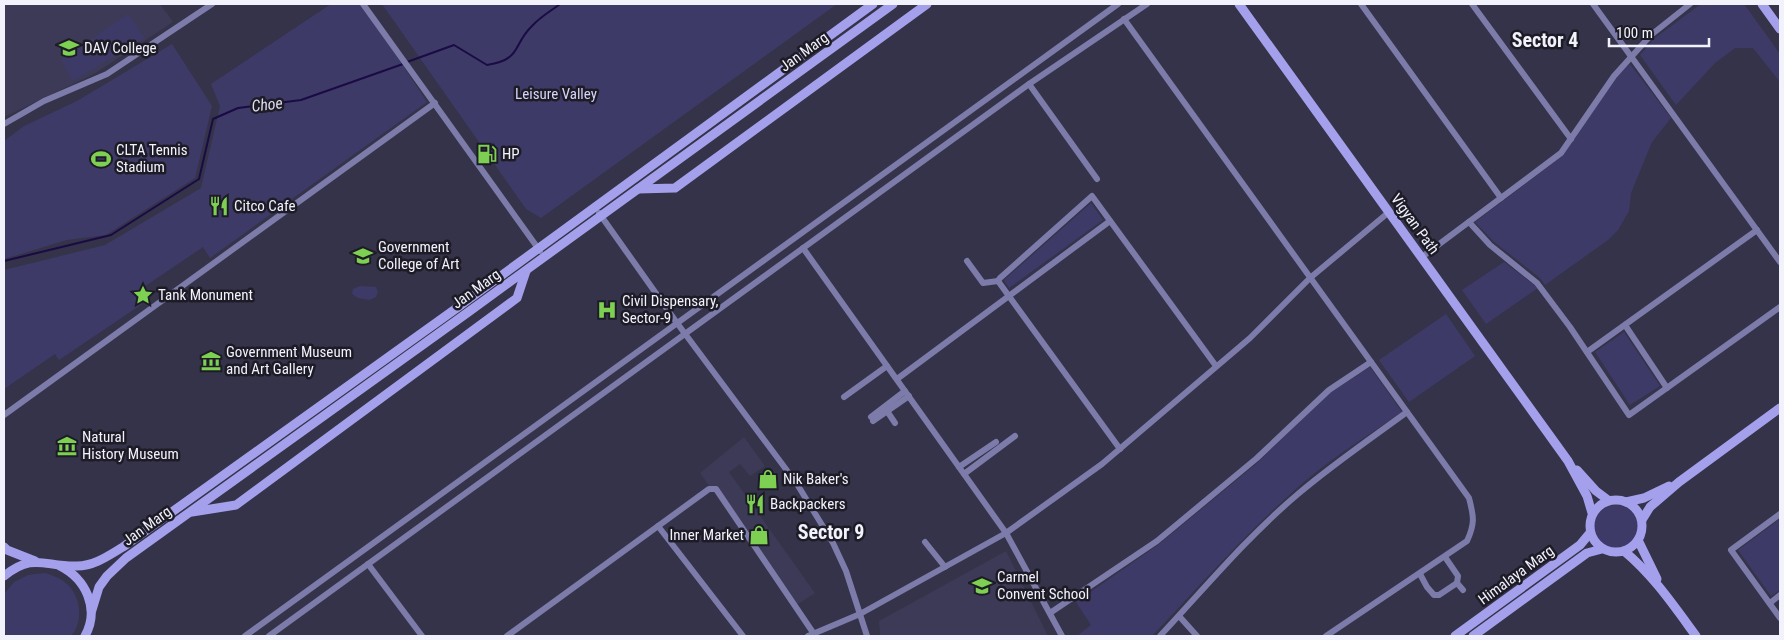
<svg xmlns="http://www.w3.org/2000/svg" width="1784" height="640" viewBox="0 0 1784 640" font-family="'Roboto Condensed',sans-serif">
  <style>
    .built { fill: #3c3a56 }
    .green { fill: #3e3a67 }
    .lines { fill: none; stroke-linecap: round; stroke-linejoin: round }
    .stream { stroke: #1a0b44; stroke-width: 2 }
    .street { stroke: #7d7baa; stroke-width: 6 }
    .secondary { stroke: #a5a0ec; stroke-width: 9 }
    .labels { text-anchor: middle; stroke-width: 5; stroke-linejoin: round; paint-order: stroke }
    .poi-label { font-size: 15px; fill: #f2f2fd; stroke: #1d1c26; text-anchor: start }
    .street-label { font-size: 15px; fill: #f2f2fd; stroke: #1d1c26 }
    .park-label { font-size: 15px; fill: #d5d4fa; stroke: #1d1c26 }
    .water-label { font-size: 16px; font-style: italic; fill: #dfdef1; stroke: #1d1c26 }
    .district-label { font-size: 20px; font-weight: bold; fill: #f2f2fd; stroke: #1d1c26 }
  </style>
  <rect width="100%" height="100%" fill="#343349"/>
  <g class="built">
    <path d="M4 4H160L173 22 94 74 4 117Z"/>
    <path d="M744 437 765 466 750 476 740 464 729 472 815 593 795 606 700 473Z"/>
    <path d="M1006 551 1048 636H880L879 621Z"/>
  </g>
  <g class="green">
    <path d="M331 4H362L427 102 210 258 203 247 135 293 142 304 59 360 55 354 4 389V270L105 245 201 188 220 106 211 84Z"/>
    <path d="M382 4H837L541 218 526 209Z"/>
    <path d="M1701 4H1744L1780 54V82L1753 48H1735L1715 63 1676 105 1640 55 1655 38Z"/>
    <path d="M128 14 145 38 73 81 61 60Z"/>
    <path d="M172 44 212 106 195 178 106 235 67 240 4 259V141L24 126 77 101Z"/>
    <path d="M1630 64 1671 118 1652 142 1631 193 1629 211 1618 230 1608 240 1545 285 1540 278 1493 241 1475 222 1561 157 1618 75Z"/>
    <path d="M1091 203 1103 220 1009 288 1004 280Z"/>
    <path d="M1504 262 1538 288 1486 324 1462 290Z"/>
    <path d="M360 286 376 287 378 292 376 297 370 300 358 298 352 294 353 289Z"/>
    <path d="M1446 314 1475 356 1409 402 1379 360Z"/>
    <path d="M1624 332 1660 386 1630 405 1595 352Z"/>
    <path d="M1370 367 1402 412C1367 436 1330 459 1298 487 1246 533 1199 586 1152 636H1077L1091 625 1076 602 1158 545 1256 464 1330 393Z"/>
    <circle cx="1616" cy="527" r="22"/>
    <path d="M1780 519V590L1771 596 1738 550Z"/>
    <path d="M45 573C54 576 61 578 67 584 81 597 84 622 71 636H7L4 630V594L14 582 28 575Z"/>
  </g>
  <g class="lines">
    <g class="stream">
      <path d="M407 62 454 45 487 65C523 59 512 45 532 26 540 17 551 11 560 4"/>
      <path d="M4 261 111 235 199 179 213 119 238 108 301 100 403 64"/>
    </g>
    <g class="street">
      <path d="M363 4 540 251"/>
      <path d="M1361 4 1501 198"/>
      <path d="M1472 4 1571 139"/>
      <path d="M1593 4 1780 262"/>
      <path d="M1124 19 1469 498C1474 517 1475 524 1467 541L1326 636"/>
      <path d="M1029 84 1097 179"/>
      <path d="M4 124 44 101 107 74 212 4"/>
      <path d="M599 213 677 323 797 484 833 543 846 571 867 636"/>
      <path d="M1469 222 1490 245 1537 283 1570 327 1629 415 1780 307"/>
      <path d="M803 248 1006 533 1062 636"/>
      <path d="M1422 257 1561 153 1614 76 1651 35 1690 4"/>
      <path d="M967 261 983 283 998 281"/>
      <path d="M1625 325 1667 388"/>
      <path d="M1587 352 1757 230"/>
      <path d="M897 379 1110 221"/>
      <path d="M844 397 887 366"/>
      <path d="M887 411 895 423"/>
      <path d="M4 415 435 103"/>
      <path d="M871 417 905 391"/>
      <path d="M873 421 909 396"/>
      <path d="M1120 449 998 281 1000 278 1092 196 1216 366"/>
      <path d="M959 467 996 442"/>
      <path d="M964 474 1015 436"/>
      <path d="M1780 514 1731 550 1780 618"/>
      <path d="M658 526 743 636"/>
      <path d="M925 542 945 567"/>
      <path d="M1445 557 1458 576 1457 583 1463 590"/>
      <path d="M368 564 422 636"/>
      <path d="M1420 574 1427 587 1434 595H1439L1457 583"/>
      <path d="M1770 603 1780 595"/>
      <path d="M1050 613 1157 541 1257 458 1329 390 1371 362"/>
      <path d="M1179 616 1197 636"/>
      <path d="M245 636 1118 4"/>
      <path d="M269 636 1029 84 1147 4"/>
      <path d="M507 636 709 489H716L814 634"/>
      <path d="M808 636 860 614 1006 533 1102 464 1250 338 1310 278 1389 212"/>
      <path d="M1160 636C1205 588 1247 537 1298 494 1332 465 1370 439 1407 412"/>
    </g>
    <g class="secondary">
      <path d="M1239 4 1568 461 1587 496 1592 513"/>
      <path d="M1762 4 1780 29"/>
      <path d="M638 189 675 188 927 4"/>
      <path d="M1577 470 1596 491 1608 500"/>
      <circle cx="1616" cy="526" r="26"/>
      <path d="M1626 502 1644 498 1669 486"/>
      <path d="M192 512 236 505 517 298 526 271"/>
      <path d="M1642 520 1650 507 1679 482 1780 408"/>
      <path d="M1638 540 1657 579"/>
      <path d="M4 547 7 550 35 561"/>
      <path d="M1624 551C1653 575 1674 606 1696 636"/>
      <path d="M60 566C86 579 100 609 85 636"/>
      <path d="M4 576C34 552 44 567 77 566 94 566 108 556 123 547L461 305 873 4"/>
      <path d="M92 610 99 587 107 576 126 558 467 313 893 4"/>
      <path d="M1455 636 1580 545 1590 533"/>
      <path d="M1473 636 1587 553 1602 549"/>
    </g>
  </g>
  <defs>
    <symbol id="university-bare" viewBox="-9 -9 18 18"><path d="M0-5L7-2L0 1L-7-2ZM-4 1L0 2.5L4 1V4Q0 6-4 4Z" fill="#7ed053" stroke="#1d1c26" stroke-width="2.5" paint-order="stroke"/></symbol>
    <symbol id="fuel-bare" viewBox="-9 -9 18 18"><path d="M-5.5-6h7V0h2V4h1.3V-2.5L3-4.5l.8-.8L6-3V5H2.5V1h-1V6h-7ZM-4.2-4.7v3.2H.2V-4.7Z" fill="#7ed053" stroke="#1d1c26" stroke-width="2.5" paint-order="stroke"/></symbol>
    <symbol id="stadium-bare" viewBox="-9 -9 18 18"><path d="M0-5a6.5 5 0 1 0 0 10a6.5 5 0 1 0 0-10ZM-3.5-1.8h7v3.6h-7Z" fill="#7ed053" stroke="#1d1c26" stroke-width="2.5" paint-order="stroke"/></symbol>
    <symbol id="restaurant-bare" viewBox="-9 -9 18 18"><path d="M-5-6h1v4h1v-4h1v4h1v-4h1v5L-1.5 .5V6h-2V.5L-5-1ZM5-6V6H3V1.5H1.5Q1.5-4 5-6Z" fill="#7ed053" stroke="#1d1c26" stroke-width="2.5" paint-order="stroke"/></symbol>
    <symbol id="sight-bare" viewBox="-9 -9 18 18"><path d="M0-6L1.8-2.2L6-1.7L2.9 1.2L3.7 5.4L0 3.3L-3.7 5.4L-2.9 1.2L-6-1.7L-1.8-2.2Z" fill="#7ed053" stroke="#1d1c26" stroke-width="2.5" paint-order="stroke"/></symbol>
    <symbol id="hospital-bare" viewBox="-9 -9 18 18"><path d="M-5-5h3v3.5h4V-5h3V5h-3V1.5h-4V5h-3Z" fill="#7ed053" stroke="#1d1c26" stroke-width="2.5" paint-order="stroke"/></symbol>
    <symbol id="museum-bare" viewBox="-9 -9 18 18"><path d="M0-6L6-3V-2H-6V-3ZM-5-1h2V3h-2ZM-1-1h2V3h-2ZM3-1h2V3H3ZM-6 4H6V6H-6Z" fill="#7ed053" stroke="#1d1c26" stroke-width="2.5" paint-order="stroke"/></symbol>
    <symbol id="shop-bare" viewBox="-9 -9 18 18"><path d="M-5-2.5h2.3a2.7 3.5 0 0 1 5.4 0H5L5.5 6h-11ZM-1.5-2.5h3a1.5 2.3 0 0 0-3 0Z" fill="#7ed053" stroke="#1d1c26" stroke-width="2.5" paint-order="stroke"/></symbol>
    <symbol id="school-bare" viewBox="-9 -9 18 18"><path d="M0-5L7-2L0 1L-7-2ZM-4 1L0 2.5L4 1V4Q0 6-4 4Z" fill="#7ed053" stroke="#1d1c26" stroke-width="2.5" paint-order="stroke"/></symbol>
  </defs>
  <g fill-rule="evenodd">
    <use href="#university-bare" x="55" y="34" width="28" height="28"/>
    <use href="#fuel-bare" x="473" y="140" width="28" height="28"/>
    <use href="#stadium-bare" x="87" y="145" width="28" height="28"/>
    <use href="#restaurant-bare" x="205" y="192" width="28" height="28"/>
    <use href="#university-bare" x="349" y="242" width="28" height="28"/>
    <use href="#sight-bare" x="129" y="281" width="28" height="28"/>
    <use href="#hospital-bare" x="593" y="296" width="28" height="28"/>
    <use href="#museum-bare" x="197" y="347" width="28" height="28"/>
    <use href="#museum-bare" x="53" y="432" width="28" height="28"/>
    <use href="#shop-bare" x="754" y="465" width="28" height="28"/>
    <use href="#restaurant-bare" x="741" y="490" width="28" height="28"/>
    <use href="#shop-bare" x="745" y="521" width="28" height="28"/>
    <use href="#school-bare" x="968" y="572" width="28" height="28"/>
  </g>
  <g class="labels">
    <g class="poi-label">
      <text x="84" y="53">DAV College</text>
      <text x="116" y="155">CLTA Tennis<tspan x="116" dy="17">Stadium</tspan></text>
      <text x="502" y="159">HP</text>
      <text x="234" y="211">Citco Cafe</text>
      <text x="378" y="252">Government<tspan x="378" dy="17">College of Art</tspan></text>
      <text x="158" y="300">Tank Monument</text>
      <text x="622" y="306">Civil Dispensary,<tspan x="622" dy="17">Sector-9</tspan></text>
      <text x="226" y="357">Government Museum<tspan x="226" dy="17">and Art Gallery</tspan></text>
      <text x="82" y="442">Natural<tspan x="82" dy="17">History Museum</tspan></text>
      <text x="783" y="484">Nik Baker's</text>
      <text x="770" y="509">Backpackers</text>
      <text x="744" y="540" text-anchor="end">Inner Market</text>
      <text x="997" y="582">Carmel<tspan x="997" dy="17">Convent School</tspan></text>
    </g>
    <g class="street-label">
      <text transform="translate(804 52) rotate(-36)" y="5">Jan Marg</text>
      <text transform="translate(1415 224) rotate(54)" y="5">Vigyan Path</text>
      <text transform="translate(476 289) rotate(-36)" y="5">Jan Marg</text>
      <text transform="translate(147 526) rotate(-36)" y="5">Jan Marg</text>
      <text transform="translate(1516 575) rotate(-36)" y="5">Himalaya Marg</text>
    </g>
    <g class="park-label">
      <text x="556" y="99">Leisure Valley</text>
    </g>
    <g class="water-label">
      <text transform="translate(267 104) rotate(-7)" y="6">Choe</text>
    </g>
    <g class="district-label">
      <text x="1545" y="47">Sector 4</text>
      <text x="831" y="539">Sector 9</text>
    </g>
  </g>
  <rect width="1784" height="640" fill="none" stroke="#f2f2fd" stroke-width="10"/>
  <path d="M1609 38v8h100v-8" fill="none" stroke="#f2f2fd" stroke-width="2.5"/>
  <text x="1616" y="38" font-size="15" fill="#f2f2fd" stroke="#1d1c26" stroke-width="4" paint-order="stroke">100 m</text>
</svg>
